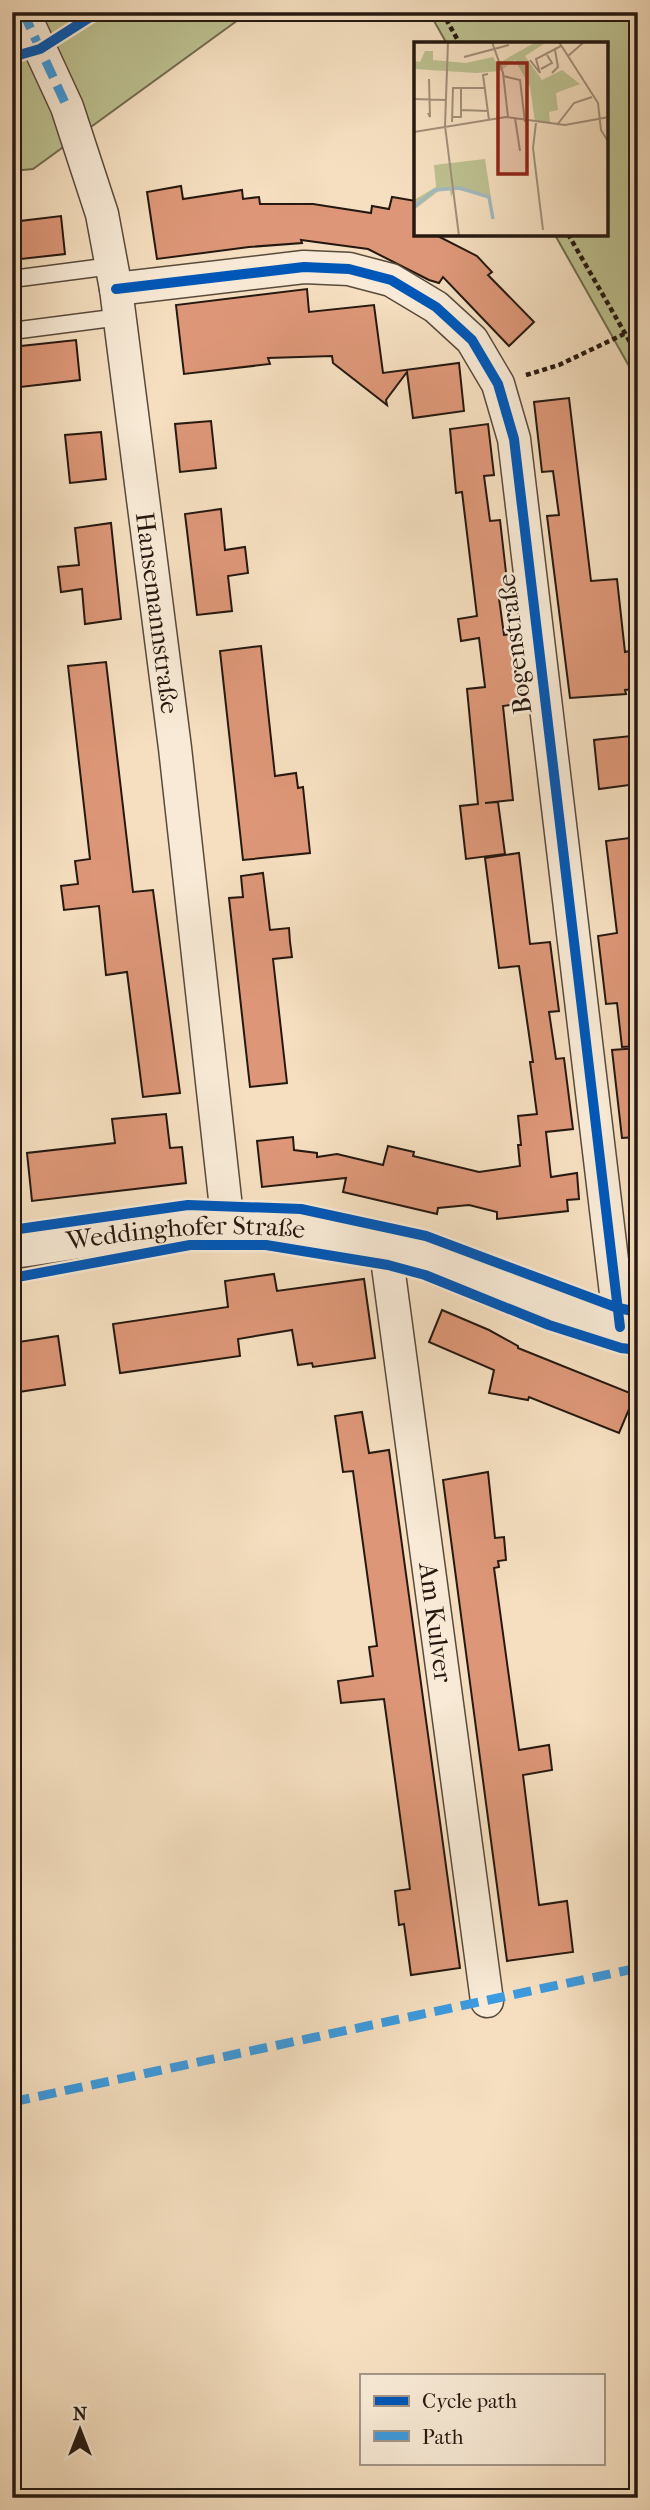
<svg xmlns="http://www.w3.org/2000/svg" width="650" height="2510" viewBox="0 0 650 2510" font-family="'IM FELL French Canon',serif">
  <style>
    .green { fill: #bdc191; stroke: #716c50; stroke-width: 2 }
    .building { fill: #dd9778; stroke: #251810; stroke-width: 2 }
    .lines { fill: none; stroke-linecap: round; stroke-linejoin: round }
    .service-casing { stroke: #594a3c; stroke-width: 19 }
    .minor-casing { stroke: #594a3c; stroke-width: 35 }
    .tertiary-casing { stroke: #594a3c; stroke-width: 42 }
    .path { stroke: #251810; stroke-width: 4.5; stroke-dasharray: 5 3.5; stroke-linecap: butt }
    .service { stroke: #f8ead6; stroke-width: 16 }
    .minor { stroke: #f8ead6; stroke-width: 32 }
    .tertiary { stroke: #f8ead6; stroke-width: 38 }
    .quiet { stroke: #3c9ade; stroke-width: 9; stroke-dasharray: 18 9; stroke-linecap: butt }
    .cycleway-casing { stroke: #f8ead6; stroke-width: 15 }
    .cycleway { stroke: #0057b8; stroke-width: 10 }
    .labels { text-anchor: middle; stroke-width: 5; stroke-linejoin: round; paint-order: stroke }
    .street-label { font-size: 26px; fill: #251810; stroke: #f8ead6 }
    .inset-river { fill: none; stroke: #a3b9bf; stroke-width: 3.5 }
    .inset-road { fill: none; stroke: #a28f7a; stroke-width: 2 }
    .view { fill: #8f2418; fill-opacity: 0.15; stroke: #8f2418; stroke-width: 3.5 }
    .inset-edge { fill: none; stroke: #251810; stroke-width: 3.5 }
  </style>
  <rect width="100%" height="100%" fill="#f5dfc0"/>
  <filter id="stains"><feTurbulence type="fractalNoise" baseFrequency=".00286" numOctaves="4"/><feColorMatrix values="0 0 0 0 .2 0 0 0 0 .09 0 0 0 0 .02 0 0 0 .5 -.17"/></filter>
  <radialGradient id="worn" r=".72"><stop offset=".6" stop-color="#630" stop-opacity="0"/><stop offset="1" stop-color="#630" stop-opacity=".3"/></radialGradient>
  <g class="green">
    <path d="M12 12H249L33 169 12 171Z"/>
    <path d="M429 12H638V382L555 235 606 234V44H447Z"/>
  </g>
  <g class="building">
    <path d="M181 186 183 199 242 190 243 199 259 197 260 204H313L371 213 372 206 389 209 392 197 416 201V234H434L477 256 492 272 488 275 534 322 509 346 443 277 439 283 429 280 368 249 301 240 302 243 249 247 157 259 147 192Z"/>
    <path d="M61 216 65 254 12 260V222Z"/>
    <path d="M307 289 309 312 374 305 383 373 459 363 464 411 413 418 407 372 386 400 387 405 333 363 332 356 268 358 270 364 184 374 176 305Z"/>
    <path d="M76 340 80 380 12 388V347Z"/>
    <path d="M569 398 591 581 617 579 625 652 638 649 636 689 625 690 626 694 570 698 547 516 559 515 553 471 542 472 534 402Z"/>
    <path d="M211 421 216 468 180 472 175 424Z"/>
    <path d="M488 424 494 475 484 476 490 521 500 520 508 590 498 591 504 635 513 634 522 703 503 706 513 800 485 803 498 802 505 854 466 859 460 806 478 804 467 689 485 687 479 638 461 641 458 619 477 616 462 492 456 493 450 429Z"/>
    <path d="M101 432 106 479 70 483 65 435Z"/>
    <path d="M221 509 225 550 245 547 248 573 228 576 232 611 197 615 185 514Z"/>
    <path d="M111 523 121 619 85 624 82 589 61 592 58 567 79 565 75 528Z"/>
    <path d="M261 646 275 776 296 773 298 788 303 787 310 853 243 860 220 651Z"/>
    <path d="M106 662 133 892 153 890 180 1093 143 1097 127 972 106 975 99 906 64 910 61 886 78 884 75 861 90 859 68 666Z"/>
    <path d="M631 736 637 784 599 789 594 740Z"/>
    <path d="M638 837V1046L622 1047 617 1003 606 1004 598 936 617 933 606 841Z"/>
    <path d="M519 853 530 944 550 942 559 1011 549 1012 556 1059 564 1058 573 1129 546 1132 551 1177 577 1173 579 1199 567 1200 568 1211 497 1219V1212L469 1205 438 1208 437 1214 343 1192 346 1178 262 1187 257 1141 293 1137 294 1150 317 1153V1157L337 1154 383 1165 388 1146 414 1152 413 1156 479 1172 520 1166 518 1145H521L518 1116 537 1114 530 1062H533L519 966 499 968 485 858Z"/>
    <path d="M263 873 270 930 289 928 290 942 292 957 273 959 287 1083 250 1087 229 898 243 897 241 876Z"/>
    <path d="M638 1048V1137L622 1138 612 1050Z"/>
    <path d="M166 1114 170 1148 182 1147 186 1183 32 1201 27 1153 115 1143 112 1119Z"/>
    <path d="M274 1274 277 1291 364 1279 375 1358 313 1367 312 1363 298 1365 292 1330 238 1339 240 1356 120 1373 113 1324 228 1307 225 1281Z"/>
    <path d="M442 1310 489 1330 518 1346V1348L635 1395 619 1433 529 1397 528 1400 489 1393 494 1370 429 1342Z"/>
    <path d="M58 1336 65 1385 12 1393V1343Z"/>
    <path d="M362 1412 369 1453 389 1450 460 1968 411 1975 404 1924 399 1925 395 1891 410 1889 384 1699 341 1703 338 1681 373 1676 369 1647 377 1646 353 1471 343 1472 335 1416Z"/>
    <path d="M488 1472 495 1538 504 1537 506 1560 498 1561 499 1567 494 1568 519 1750 549 1745 552 1770 523 1775 539 1905 567 1901 573 1952 507 1961 443 1480Z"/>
  </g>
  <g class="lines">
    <defs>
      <g id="service">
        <path d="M12 279 112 266"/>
        <path d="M12 331 120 317"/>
      </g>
      <g id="minor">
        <path id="s1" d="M23 12 67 107 102 214 116 289 175 748 228 1226"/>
        <path d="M116 289 304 267 349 269 391 280 436 307 472 340 498 384 514 439 620 1327"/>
        <path id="s2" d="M385 1244 487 2001"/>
      </g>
      <g id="tertiary">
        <path id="s3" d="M12 1249C68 1241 124 1231 181 1227 262 1221 356 1230 433 1257 502 1281 566 1317 638 1330"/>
      </g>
    </defs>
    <use href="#service" class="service-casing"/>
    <use href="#minor" class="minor-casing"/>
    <use href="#tertiary" class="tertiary-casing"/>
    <g class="path">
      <path d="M442 12 460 44"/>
      <path d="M568 234 638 356"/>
      <path d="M526 375 559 365 624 334"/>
    </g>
    <use href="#service" class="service"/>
    <use href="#minor" class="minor"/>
    <use href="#tertiary" class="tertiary"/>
    <g class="quiet">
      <path d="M23 12 67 107"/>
      <path d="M12 2102 638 1968"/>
    </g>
    <defs>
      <g id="cycleway">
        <path d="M12 57 40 49 98 12"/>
        <path d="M116 289 304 267 349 269 391 280 436 307 472 340 498 384 514 439 620 1327"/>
        <path d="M12 1230 188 1205 301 1209 426 1236 618 1308 638 1312"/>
        <path d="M12 1278 190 1245H266L388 1265 425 1275 549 1325 621 1348 638 1350"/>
      </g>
    </defs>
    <use href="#cycleway" class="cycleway-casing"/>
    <use href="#cycleway" class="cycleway"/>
  </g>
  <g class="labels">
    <g class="street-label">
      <text dy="9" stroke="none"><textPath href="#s1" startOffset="620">Hansemannstraße</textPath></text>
      <text transform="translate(514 644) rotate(-97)" y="9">Bogenstraße</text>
      <text dy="9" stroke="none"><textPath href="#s3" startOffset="175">Weddinghofer Straße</textPath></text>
      <text dy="9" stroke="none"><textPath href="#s2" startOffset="382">Am Kulver</textPath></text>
    </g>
  </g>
  <g transform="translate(414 42)">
    <rect width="194" height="194" fill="#f5dfc0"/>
    <path d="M122 0H133L111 14 128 38 148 28 166 42 142 51 144 68 135 70 136 81 121 80 116 45 101 18 86 29 63 31 0 27V19L6 20 11 9H19V18L52 21 79 15 83 22ZM71 117 77 156 41 147 37 155 36 147 26 148 0 168V158L22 145 20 123Z" fill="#bdc191"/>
    <path class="inset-river" d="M0 165 21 148 46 146 75 155 79 177"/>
    <path class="inset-road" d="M34 0 31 84 45 194M78 0 89 31 94 75M145 0 184 61 187 88 195 101M154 14 170 0M50 15 95 3M116 18 126 31 122 17 147 4M127 27 138 21 133 13M138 31 144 25 141 8M74 32 69 33 75 78M89 34 106 38 111 80M0 57 32 58M47 68 74 69M14 71 16 75 15 37M39 75H47V46M101 76 106 109M38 80 39 46H71M122 81 119 106 129 188M143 83 160 61 178 55M0 90 92 75 151 83 195 75"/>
    <path class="view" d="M84 21H113V132H84Z"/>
    <rect width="194" height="194" class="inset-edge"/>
  </g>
  <rect width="650" height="2510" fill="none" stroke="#f5dfc0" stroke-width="42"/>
  <rect x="14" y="14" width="622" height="2482" fill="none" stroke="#251810" stroke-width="3.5"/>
  <rect x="21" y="21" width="608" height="2468" fill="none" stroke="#251810" stroke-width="2"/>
  <rect x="360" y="2374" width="245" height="91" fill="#f8ead6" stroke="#a49687" stroke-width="2"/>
  <rect x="374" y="2396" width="35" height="10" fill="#0057b8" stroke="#a49687" stroke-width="2"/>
  <text x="422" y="2408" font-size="21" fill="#251810">Cycle path</text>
  <rect x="374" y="2431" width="35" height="10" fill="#3c9ade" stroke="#a49687" stroke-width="2"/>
  <text x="422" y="2444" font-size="21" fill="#251810">Path</text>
  <g transform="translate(80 2430)" stroke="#f8ead6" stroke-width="5" paint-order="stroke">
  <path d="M0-5L12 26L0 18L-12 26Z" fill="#251810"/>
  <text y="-10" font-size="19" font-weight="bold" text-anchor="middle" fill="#251810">N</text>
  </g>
  <rect width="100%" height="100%" filter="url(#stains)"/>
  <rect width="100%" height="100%" fill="url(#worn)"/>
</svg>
